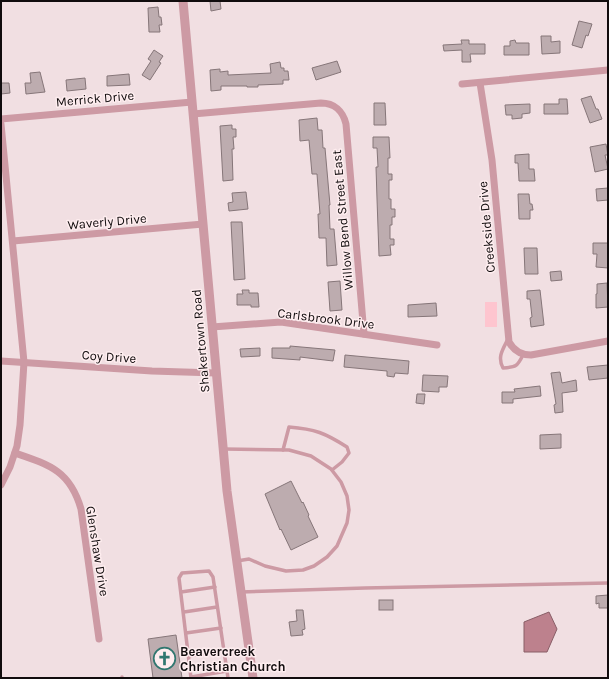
<svg xmlns="http://www.w3.org/2000/svg" width="609" height="679" viewBox="0 0 609 679" font-family="Karla,sans-serif">
  <style>
    .green { fill: #fec5cf }
    .water { fill: #bd818d; stroke: #895e67 }
    .building { fill: #bdacaf; stroke: #867679 }
    .lines { fill: none; stroke-linecap: round; stroke-linejoin: round }
    .service { stroke: #cd9aa4; stroke-width: 3.5 }
    .minor { stroke: #cd9aa4; stroke-width: 7 }
    .tertiary { stroke: #cd9aa4; stroke-width: 9 }
    .labels { text-anchor: middle; stroke-width: 3; stroke-linejoin: round; paint-order: stroke }
    .street-label { font-size: 13px; fill: #110c0d; stroke: #feedef }
    .poi-label { font-size: 13px; font-weight: bold; fill: #110c0d; stroke: #feedef; text-anchor: start }
  </style>
  <rect width="100%" height="100%" fill="#f1dfe2"/>
  <rect class="green" x="485" y="302" width="12" height="25"/>
  <path class="water" d="M549 612 557 629 547 652H524V622Z"/>
  <g class="building">
    <path d="M210 1H220L221 9 211 11Z"/>
    <path d="M158 7 159 17H161L162 25H159L160 32H149L148 8Z"/>
    <path d="M579 21 592 24 588 36 586 35 582 48 572 45Z"/>
    <path d="M541 36H551V42L560 41V53L542 54Z"/>
    <path d="M461 40H469V44H485V54H470L471 62H462V50L444 51 443 45 462 44Z"/>
    <path d="M515 40 516 43H529V55H504V46H510V41Z"/>
    <path d="M154 50 163 56 159 62 161 63 150 80 142 75 151 61 148 59Z"/>
    <path d="M337 61 341 72 316 80 312 68Z"/>
    <path d="M280 62 281 68H284V71H288L289 80H283V84L258 85V87H247V86H221V90L211 91 210 70 220 69V72L228 71V75L271 73 270 64Z"/>
    <path d="M40 72 45 92 26 94 25 83H31L30 73Z"/>
    <path d="M129 74 130 85 107 86V76Z"/>
    <path d="M85 78 86 89 67 91 66 80Z"/>
    <path d="M1 83H9L10 93 1 94Z"/>
    <path d="M591 96 596 109H598L602 119 590 123 581 99Z"/>
    <path d="M559 99H567L568 114H544V104H559Z"/>
    <path d="M374 103H385L386 125H374Z"/>
    <path d="M530 104V113L522 114V118L512 119V115H506L505 105Z"/>
    <path d="M317 118 318 130H322L323 148H325L330 205H329L330 229H334L337 265 327 266 326 238H319L318 214H320L317 174H312L309 140 300 141 299 120Z"/>
    <path d="M232 125V129H236V137H233L234 149H232L233 180 223 181 220 126Z"/>
    <path d="M373 137H389L390 158H388V174H392V180H389V199H391V209H395V217H392V225H390V239H394V245H390L391 255 379 256 377 199 376 167H378L377 148H373Z"/>
    <path d="M606 144 608 155H605L608 169 595 172 590 147Z"/>
    <path d="M529 154V169H534L535 181H519L518 163H515V155Z"/>
    <path d="M608 188V200L597 201 596 189Z"/>
    <path d="M246 192 248 209 229 211 228 203 233 202 232 193Z"/>
    <path d="M518 194H529L530 204H532L533 210H530V219H519Z"/>
    <path d="M231 222H242L245 279 234 280Z"/>
    <path d="M593 243H608V268L596 267 597 254H593Z"/>
    <path d="M524 248H537L538 274H525Z"/>
    <path d="M561 271 562 280 551 281 550 272Z"/>
    <path d="M340 281 342 310 330 311 328 282Z"/>
    <path d="M607 283 608 307 596 308V294H597V284Z"/>
    <path d="M242 290H249V293H258L259 307H251V305H237V294H243Z"/>
    <path d="M540 290 544 325 531 327 530 318 532 317 530 299H527V291Z"/>
    <path d="M436 303 437 316 408 317V305Z"/>
    <path d="M290 346 335 350 333 361 300 357V360L272 358V348H290Z"/>
    <path d="M260 348V356L241 357 240 349Z"/>
    <path d="M345 355 409 361 408 374 395 373 394 377 387 376V371L344 367Z"/>
    <path d="M608 365V378L589 380 587 367Z"/>
    <path d="M560 372 562 383 576 380 577 391 562 393 563 412 555 413 554 405 556 404 551 373Z"/>
    <path d="M423 375 448 376 447 387H439V392L422 391Z"/>
    <path d="M540 386 541 396 513 399V403H502V392H515L514 389Z"/>
    <path d="M417 394H425L424 404 416 403Z"/>
    <path d="M561 434V448L540 449V435Z"/>
    <path d="M291 481 302 503 303 502 309 515 308 516 318 537 291 550 281 529 280 530 265 494Z"/>
    <path d="M608 595V608H599V603L596 604V596Z"/>
    <rect x="379" y="600" width="14" height="10"/>
    <path d="M296 610H303L305 629 302 630 303 635 291 636 289 622 297 621Z"/>
    <path d="M176 635 182 678H153L148 639Z"/>
  </g>
  <g class="lines">
    <g class="service">
      <path d="M508 339C503 349 497 357 503 368 516 367 517 367 523 355"/>
      <path d="M224 449 289 450 311 456 331 469 341 482 347 496 349 510 347 523 337 546 327 557 314 566 303 570 286 571 265 566 249 559 237 561"/>
      <path d="M283 450 289 427C315 429 325 433 347 447L349 453 342 462 332 470"/>
      <path d="M181 592 215 587"/>
      <path d="M241 592 365 588 608 583"/>
      <path d="M184 612 217 607"/>
      <path d="M186 633 221 628"/>
      <path d="M189 656 224 650"/>
      <path d="M122 677V678"/>
      <path d="M191 677 227 671"/>
      <path d="M191 678 179 578 182 573 209 571 213 577 228 678"/>
    </g>
    <g class="minor">
      <path d="M480 83 492 160 509 342C514 351 521 355 531 355L608 341"/>
      <path d="M462 84 608 70"/>
      <path d="M193 114 321 103C334 103 343 111 346 124L364 334"/>
      <path d="M1 119 192 102"/>
      <path d="M1 124 24 362 20 425 17 446 10 467 1 485"/>
      <path d="M13 241 203 224"/>
      <path d="M212 327 281 322 437 345"/>
      <path d="M1 361 152 371 216 373"/>
      <path d="M15 453C50 465 70 471 81 509L99 639"/>
    </g>
    <path class="tertiary" d="M183 1 227 491 253 678"/>
  </g>
  <defs>
    <symbol id="church-ring" viewBox="-11 -11 22 22"><circle r="9.5" fill="#feedef" stroke="#307770" stroke-width="1.5"/><path d="M-1.2-6h2.4v3.5h3.3v2.4h-3.3V6h-2.4V-.1h-3.3v-2.4h3.3Z" fill="#307770"/></symbol>
  </defs>
  <g fill-rule="evenodd">
    <use href="#church-ring" x="152" y="646" width="25" height="25"/>
  </g>
  <g class="labels">
    <g class="street-label">
      <text transform="translate(95 98) rotate(-5)" y="5">Merrick Drive</text>
      <text transform="translate(342 220) rotate(-95)" y="5">Willow Bend Street East</text>
      <text transform="translate(107 221) rotate(-5)" y="5">Waverly Drive</text>
      <text transform="translate(486 227) rotate(-95)" y="5">Creekside Drive</text>
      <text transform="translate(326 318) rotate(7)" y="5">Carlsbrook Drive</text>
      <text transform="translate(200 341) rotate(-95)" y="5">Shakertown Road</text>
      <text transform="translate(109 356) rotate(4)" y="5">Coy Drive</text>
      <text transform="translate(98 551) rotate(81)" y="5">Glenshaw Drive</text>
    </g>
    <g class="poi-label">
      <text x="180" y="656">Beavercreek<tspan x="180" dy="15">Christian Church</tspan></text>
    </g>
  </g>
  <rect width="609" height="679" fill="none" stroke="#110c0d" stroke-width="4"/>
</svg>
